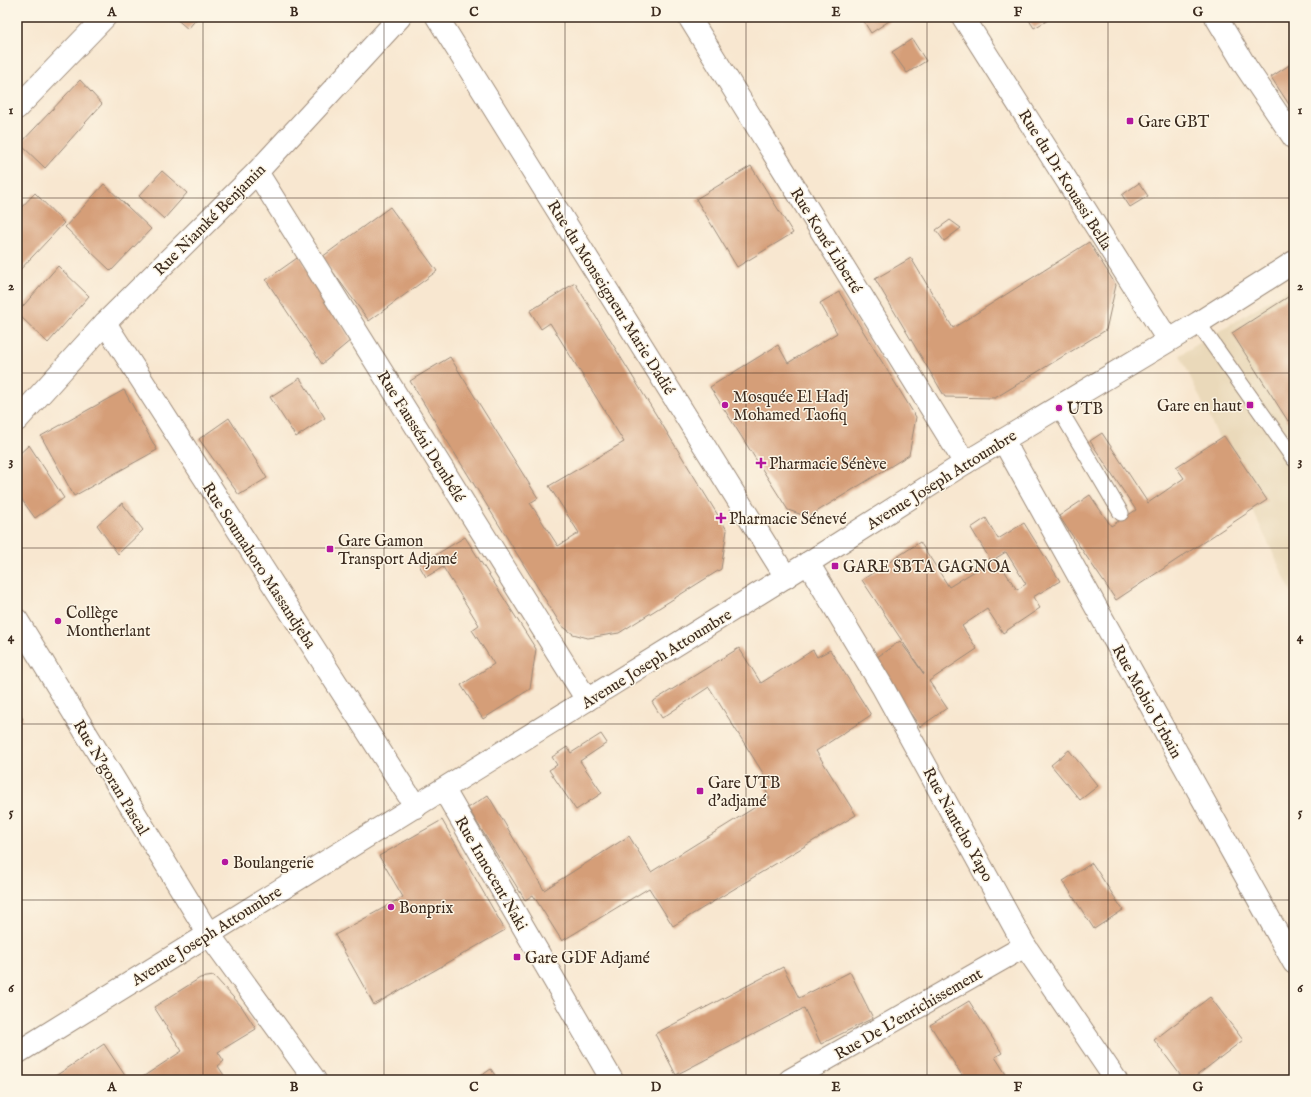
<svg xmlns="http://www.w3.org/2000/svg" width="1311" height="1097" viewBox="0 0 1311 1097" font-family="'IM FELL English',serif">
  <style>
    .built { fill: #ead9ba }
    .building { fill: #d59e78; fill-rule: evenodd }
    .lines { fill: none; stroke-linecap: round; stroke-linejoin: round }
    .lane-casing { stroke: #9a8877; stroke-width: 17 }
    .street-casing { stroke: #9a8877; stroke-width: 24 }
    .secondary-casing { stroke: #9a8877; stroke-width: 24 }
    .lane { stroke: #fff; stroke-width: 15 }
    .street { stroke: #fff; stroke-width: 22 }
    .secondary { stroke: #fff; stroke-width: 22 }
    .grid { fill: none; stroke: #3b2a1e; stroke-width: 1; stroke-opacity: 0.55 }
    .poi-dot { fill: #b5179e; stroke: #fcf5e5; stroke-width: 1.5 }
    .labels { text-anchor: middle; stroke-width: 3; stroke-linejoin: round; paint-order: stroke }
    .poi-label { font-size: 16px; fill: #3b2a1e; stroke: #fcf5e5; text-anchor: start }
    .street-label { font-size: 16px; fill: #3b2a1e; stroke: #fcf5e5 }
    .neatline { fill: none; stroke: #3b2a1e; stroke-width: 1.5 }
    .grid-label { font-size: 13px; text-anchor: middle; font-weight: bold; fill: #3b2a1e }
  </style>
  <rect width="100%" height="100%" fill="#fcf5e5"/>
  <filter id="ink" filterUnits="userSpaceOnUse"><feTurbulence type="fractalNoise" baseFrequency=".025" numOctaves="2"/><feDisplacementMap in="SourceGraphic" scale="8" xChannelSelector="R" yChannelSelector="G"/><feConvolveMatrix kernelMatrix="1 2 1 2 8 2 1 2 1" color-interpolation-filters="sRGB"/></filter>
  <filter id="wash" filterUnits="userSpaceOnUse"><feTurbulence type="fractalNoise" baseFrequency=".012" numOctaves="4" result="noise"/><feDisplacementMap in="SourceGraphic" scale="16" xChannelSelector="R" yChannelSelector="G"/><feGaussianBlur stdDeviation="0.9" result="paint"/><feColorMatrix in="noise" values="0 0 0 0 0 0 0 0 0 0 0 0 0 0 0 0 0 1.4 0 .05"/><feComposite in="paint" operator="in"/></filter>
  <g filter="url(#wash)">
    <rect width="100%" height="100%" fill="#f8e7d0"/>
    <path class="built" d="M1294 285V598L1180 355Z"/>
    <g id="blocks">
      <g class="building">
        <path d="M174 17H198L188 29Z"/>
        <path d="M861 17H895L871 33Z"/>
        <path d="M1027 17H1049L1050 19 1034 28Z"/>
        <path d="M912 39 926 61 907 73 892 52Z"/>
        <path d="M1294 62V112L1271 77Z"/>
        <path d="M80 80 102 104 45 168 20 144Z"/>
        <path d="M751 166 793 233 737 267 696 199Z"/>
        <path d="M162 171 187 193 164 219 139 196Z"/>
        <path d="M1139 183 1148 196 1130 207 1122 195Z"/>
        <path d="M104 184 151 229 111 271 65 227Z"/>
        <path d="M35 193 64 223 17 273V212Z"/>
        <path d="M390 207 437 271 369 321 322 257Z"/>
        <path d="M950 220 961 228 944 241 936 230Z"/>
        <path d="M1089 242 1116 285 1106 330 995 398 945 397 875 279 911 258 953 328Z"/>
        <path d="M300 256 351 340 322 364 266 280Z"/>
        <path d="M58 266 89 296 48 343 17 313Z"/>
        <path d="M575 283 727 530 721 569 619 633 588 638 573 634 561 625 410 381 450 357 538 498 530 503 558 546 579 533 549 486 624 442 550 323 541 329 530 311Z"/>
        <path d="M839 292 916 417 909 455 808 517 788 510 710 387 778 345 788 363 837 333 820 303Z"/>
        <path d="M1291 295 1294 300V417L1288 421 1232 333Z"/>
        <path d="M300 378 325 418 296 437 270 397Z"/>
        <path d="M124 390 157 450 74 496 41 436Z"/>
        <path d="M229 418 267 478 239 495 199 439Z"/>
        <path d="M1102 433 1148 503 1184 478 1176 467 1224 436 1267 500 1116 600 1059 516 1090 495 1111 526 1136 510 1090 441Z"/>
        <path d="M29 445 64 498 35 518 17 493V456Z"/>
        <path d="M122 503 143 530 118 554 97 525Z"/>
        <path d="M986 518 998 539 1024 523 1060 581 1033 597 1040 608 1003 633 987 609 962 626 977 649 929 681 947 708 920 727 873 660 900 641 924 674 862 580 920 542 949 587 991 561 971 528ZM1006 552 1026 584 1017 590 996 558Z"/>
        <path d="M465 537 536 649 530 689 483 719 461 685 494 664 472 630 479 625 443 567 426 577 419 565Z"/>
        <path d="M739 648 761 683 813 650 817 657 830 650 871 715 816 751 856 815 673 926 649 888 562 941 533 895 525 900 468 808 488 795 544 890 629 836 651 872 770 798 762 784 768 781 709 687 662 718 652 702Z"/>
        <path d="M17 710 23 719 17 722Z"/>
        <path d="M601 734 607 743 580 761 602 793 576 810 549 770 557 765 552 757 567 747 571 753Z"/>
        <path d="M1069 750 1098 786 1080 800 1051 765Z"/>
        <path d="M442 820 505 930 374 1005 335 935 403 897 379 856Z"/>
        <path d="M1092 863 1123 910 1094 929 1063 881Z"/>
        <path d="M783 967 799 998 850 972 873 1018 821 1044 804 1008 676 1075 655 1034Z"/>
        <path d="M214 976 242 1007 256 1029 218 1052 224 1061 218 1066 227 1080H138L182 1051 154 1007 200 978Z"/>
        <path d="M1210 997 1243 1040 1191 1080H1184L1154 1040Z"/>
        <path d="M969 1001 1002 1053 995 1057 1009 1079 1007 1080H965L930 1025Z"/>
        <path d="M104 1044 128 1080H51V1079Z"/>
        <path d="M491 1069 498 1080H475Z"/>
      </g>
    </g>
  </g>
  <g filter="url(#ink)">
    <use href="#blocks" fill-opacity="0" stroke="#9a8877" stroke-width="1"/>
    <g class="lines">
      <defs>
        <g id="lane">
          <path d="M1198 323 1294 459"/>
          <path d="M1058 407 1121 513"/>
        </g>
        <g id="street">
          <path d="M437 17 786 577"/>
          <path d="M689 17 965 463"/>
          <path d="M963 17 1168 340"/>
          <path d="M1216 17 1246 67 1294 138"/>
          <path d="M17 108 105 17"/>
          <path d="M257 172 587 700"/>
          <path d="M105 323 416 807"/>
          <path d="M17 420 105 323 257 172 400 17"/>
          <path d="M1003 440 1294 963"/>
          <path d="M808 563 882 686 1025 946 1116 1080"/>
          <path d="M17 620 208 933 315 1080"/>
          <path d="M444 790 612 1080"/>
          <path d="M790 1080 1025 946"/>
        </g>
        <path id="secondary" d="M17 1053 808 563 965 463 1198 323 1294 262"/>
      </defs>
      <use href="#lane" class="lane-casing"/>
      <use href="#street" class="street-casing"/>
      <use href="#secondary" class="secondary-casing"/>
      <use href="#lane" class="lane"/>
      <use href="#street" class="street"/>
      <use href="#secondary" class="secondary"/>
    </g>
  </g>
  <path class="grid" d="M203 17V1080M384 17V1080M565 17V1080M746 17V1080M927 17V1080M1108 17V1080M17 198H1294M17 373H1294M17 548H1294M17 724H1294M17 900H1294"/>
  <g class="poi-dot">
    <rect x="1126" y="117" width="8" height="8" rx="2"/>
    <circle cx="725" cy="405" r="4"/>
    <rect x="1246" y="401" width="8" height="8" rx="2"/>
    <circle cx="1059" cy="408" r="4"/>
    <path d="M759 457h4v4h4v4h-4v4h-4v-4h-4v-4h4z"/>
    <path d="M719 512h4v4h4v4h-4v4h-4v-4h-4v-4h4z"/>
    <rect x="326" y="545" width="8" height="8" rx="2"/>
    <rect x="831" y="562" width="8" height="8" rx="2"/>
    <circle cx="58" cy="621" r="4"/>
    <rect x="696" y="787" width="8" height="8" rx="2"/>
    <circle cx="225" cy="862" r="4"/>
    <circle cx="391" cy="907" r="4"/>
    <rect x="513" y="953" width="8" height="8" rx="2"/>
  </g>
  <g class="labels">
    <g class="poi-label">
      <text x="1138" y="127">Gare GBT</text>
      <text x="733" y="402">Mosquée El Hadj<tspan x="733" dy="18">Mohamed Taofiq</tspan></text>
      <text x="1242" y="411" text-anchor="end">Gare en haut</text>
      <text x="1067" y="414">UTB</text>
      <text x="769" y="469">Pharmacie Sénève</text>
      <text x="729" y="524">Pharmacie Sénevé</text>
      <text x="338" y="546">Gare Gamon<tspan x="338" dy="18">Transport Adjamé</tspan></text>
      <text x="843" y="572">GARE SBTA GAGNOA</text>
      <text x="66" y="618">Collège<tspan x="66" dy="18">Montherlant</tspan></text>
      <text x="708" y="788">Gare UTB<tspan x="708" dy="18">d'adjamé</tspan></text>
      <text x="233" y="868">Boulangerie</text>
      <text x="399" y="913">Bonprix</text>
      <text x="525" y="963">Gare GDF Adjamé</text>
    </g>
    <g class="street-label">
      <text transform="translate(1066 179) rotate(58)" y="6">Rue du Dr Kouassi Bella</text>
      <text transform="translate(209 219) rotate(-45)" y="6">Rue Niamké Benjamin</text>
      <text transform="translate(827 240) rotate(58)" y="6">Rue Koné Liberté</text>
      <text transform="translate(612 297) rotate(58)" y="6">Rue du Monseigneur Marie Dadié</text>
      <text transform="translate(422 436) rotate(58)" y="6">Rue Fausséni Dembélé</text>
      <text transform="translate(941 479) rotate(-32)" y="6">Avenue Joseph Attoumbre</text>
      <text transform="translate(260 565) rotate(57)" y="6">Rue Soumahoro Massandjeba</text>
      <text transform="translate(656 658) rotate(-32)" y="6">Avenue Joseph Attoumbre</text>
      <text transform="translate(1148 701) rotate(61)" y="6">Rue Mobio Urbain</text>
      <text transform="translate(112 777) rotate(59)" y="6">Rue N'goran Pascal</text>
      <text transform="translate(959 824) rotate(61)" y="6">Rue Nantcho Yapo</text>
      <text transform="translate(492 873) rotate(60)" y="6">Rue Innocent Naki</text>
      <text transform="translate(206 935) rotate(-32)" y="6">Avenue Joseph Attoumbre</text>
      <text transform="translate(908 1013) rotate(-30)" y="6">Rue De L'enrichissement</text>
    </g>
  </g>
  <rect width="1311" height="1097" fill="none" stroke="#fcf5e5" stroke-width="44"/>
  <rect x="22" y="22" width="1267" height="1053" class="neatline"/>
  <g class="grid-label">
    <text x="112" y="16">A</text>
    <text x="294" y="16">B</text>
    <text x="474" y="16">C</text>
    <text x="656" y="16">D</text>
    <text x="836" y="16">E</text>
    <text x="1018" y="16">F</text>
    <text x="1198" y="16">G</text>
    <text x="11" y="114">1</text>
    <text x="1300" y="114">1</text>
    <text x="11" y="290">2</text>
    <text x="1300" y="290">2</text>
    <text x="11" y="465">3</text>
    <text x="1300" y="465">3</text>
    <text x="11" y="641">4</text>
    <text x="1300" y="641">4</text>
    <text x="11" y="816">5</text>
    <text x="1300" y="816">5</text>
    <text x="11" y="992">6</text>
    <text x="1300" y="992">6</text>
    <text x="112" y="1091">A</text>
    <text x="294" y="1091">B</text>
    <text x="474" y="1091">C</text>
    <text x="656" y="1091">D</text>
    <text x="836" y="1091">E</text>
    <text x="1018" y="1091">F</text>
    <text x="1198" y="1091">G</text>
  </g>
</svg>
